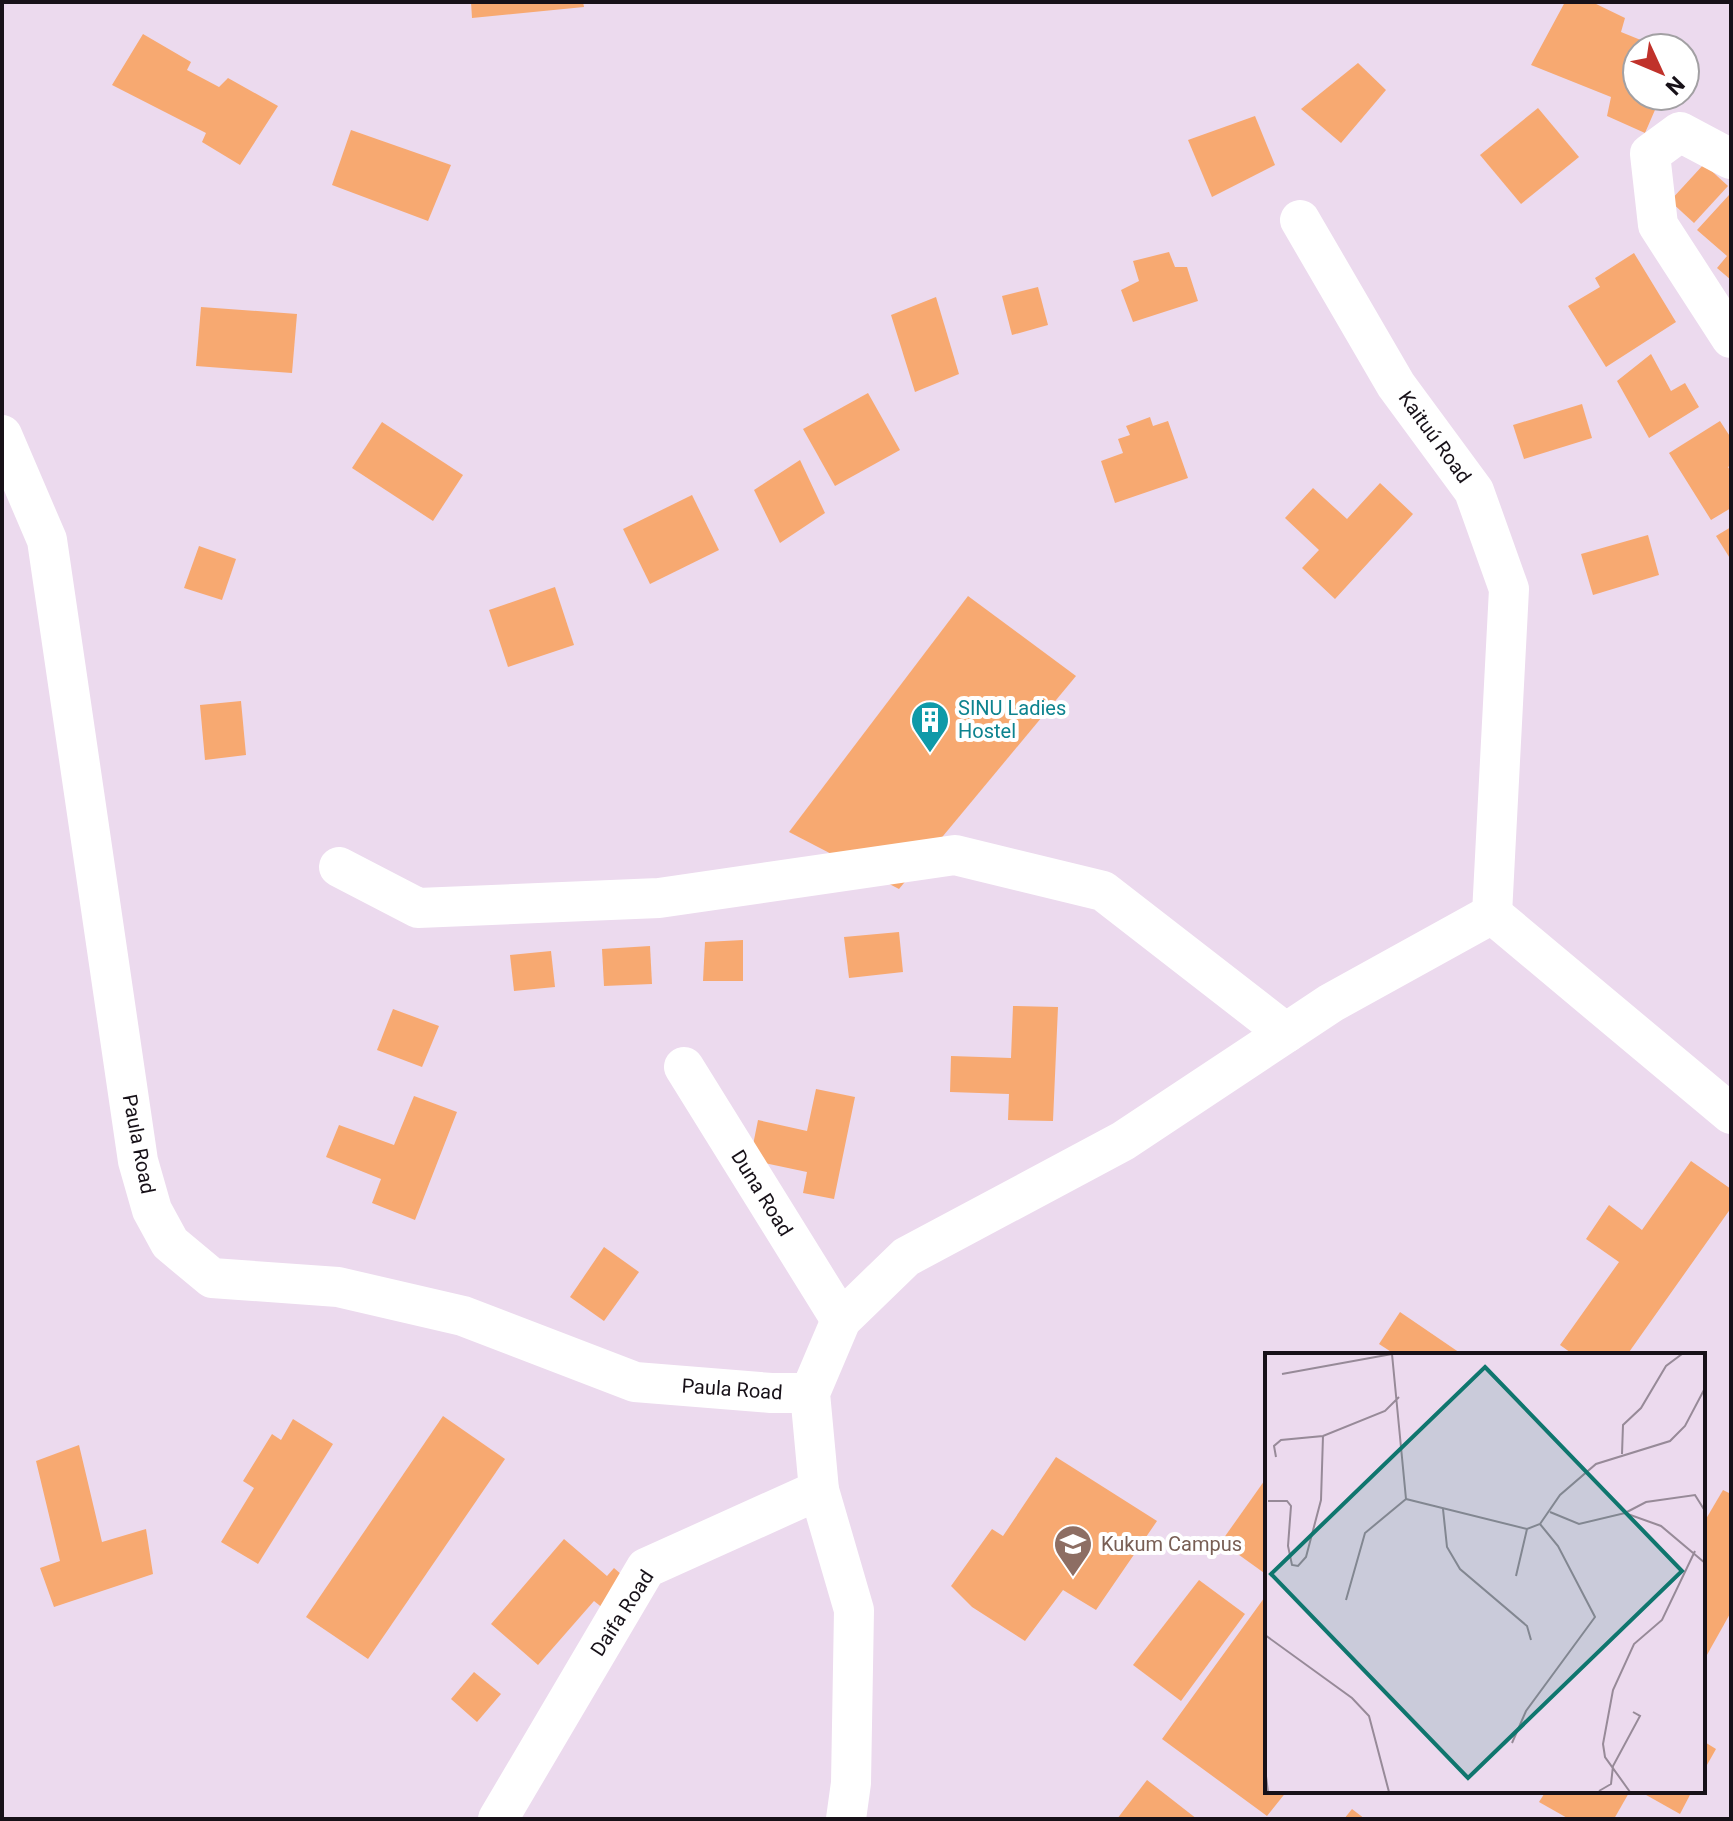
<svg xmlns="http://www.w3.org/2000/svg" width="1733" height="1821" viewBox="0 0 1733 1821" font-family="Roboto,sans-serif">
  <style>
    .building { fill: #f7a971 }
    .lines { fill: none; stroke-linecap: round; stroke-linejoin: round }
    .street { stroke: #fff; stroke-width: 40 }
    .labels { text-anchor: middle; stroke-width: 8; stroke-linejoin: round; paint-order: stroke }
    .street-label { font-size: 20px; fill: #171118; stroke: #fff }
    .culture-label { font-size: 20px; fill: #0d838f; stroke: #fff; text-anchor: start }
    .education-label { font-size: 20px; fill: #785e54; stroke: #fff; text-anchor: start }
    .inset-road { fill: none; stroke: #978a98; stroke-width: 2 }
    .view { fill: #0f766e; fill-opacity: 0.15; stroke: #0f766e; stroke-width: 4 }
    .inset-edge { fill: none; stroke: #171118; stroke-width: 4 }
  </style>
  <rect width="100%" height="100%" fill="#ecdaee"/>
  <g class="building">
    <path d="M471 2H583L584 7 472 18Z"/>
    <path d="M1565 2H1592L1625 18 1621 32 1653 45 1651 48H1637V96H1661L1645 133 1607 116 1611 97 1531 65Z"/>
    <path d="M143 34 191 62 187 70 219 87 228 78 278 106 240 165 202 142 206 133 112 85Z"/>
    <path d="M1358 63 1386 90 1341 143 1301 109Z"/>
    <path d="M1538 108 1579 157 1521 204 1480 155Z"/>
    <path d="M1255 116 1275 165 1212 197 1188 140Z"/>
    <path d="M351 130 451 165 428 221 332 185Z"/>
    <path d="M1704 164 1728 186 1694 223 1670 201Z"/>
    <path d="M1729 195 1731 197V280L1717 268 1727 256 1697 230Z"/>
    <path d="M1169 252 1175 267H1187L1198 301 1133 322 1121 290 1139 281 1133 261Z"/>
    <path d="M1634 253 1676 322 1606 367 1568 306 1600 287 1595 278Z"/>
    <path d="M1038 287 1048 325 1012 335 1002 296Z"/>
    <path d="M936 297 959 374 915 392 891 315Z"/>
    <path d="M201 307 297 314 292 373 196 366Z"/>
    <path d="M1651 354 1671 391 1685 383 1699 407 1649 438 1617 381Z"/>
    <path d="M868 393 900 450 835 486 803 429Z"/>
    <path d="M1582 404 1592 438 1524 459 1513 425Z"/>
    <path d="M1150 417 1153 426 1168 421 1188 478 1115 503 1101 461 1123 453 1118 439 1130 435 1126 426Z"/>
    <path d="M1720 421 1731 438V465L1728 467 1731 472V508L1711 520 1669 453Z"/>
    <path d="M382 422 463 475 433 521 352 468Z"/>
    <path d="M800 460 825 513 780 543 754 490Z"/>
    <path d="M1380 483 1413 514 1335 599 1302 568 1319 550 1285 518 1313 488 1347 519Z"/>
    <path d="M692 495 719 550 650 584 623 529Z"/>
    <path d="M1731 527V560L1716 536Z"/>
    <path d="M1648 535 1659 575 1593 595 1581 554Z"/>
    <path d="M199 546 236 559 222 600 184 588Z"/>
    <path d="M555 587 574 645 508 667 489 610Z"/>
    <path d="M968 596 1076 676 899 889 789 832Z"/>
    <path d="M241 701 246 755 205 760 200 705Z"/>
    <path d="M899 932 903 972 849 978 844 937Z"/>
    <path d="M743 940V981H703L705 942Z"/>
    <path d="M650 946 652 984 604 986 602 949Z"/>
    <path d="M551 951 555 987 514 991 510 955Z"/>
    <path d="M1013 1006 1058 1007 1053 1121 1008 1120 1009 1094 950 1092 951 1056 1011 1058Z"/>
    <path d="M393 1009 439 1026 422 1067 377 1050Z"/>
    <path d="M816 1089 855 1097 834 1199 803 1193 807 1172 750 1160 758 1120 807 1131Z"/>
    <path d="M414 1096 457 1112 415 1220 372 1203 381 1179 326 1157 339 1125 394 1145Z"/>
    <path d="M1691 1161 1731 1189V1208L1627 1355H1574L1560 1345 1619 1262 1586 1239 1609 1205 1642 1230Z"/>
    <path d="M604 1247 639 1272 604 1321 570 1297Z"/>
    <path d="M1400 1312 1463 1355H1396L1379 1344Z"/>
    <path d="M443 1416 505 1459 368 1659 306 1617Z"/>
    <path d="M293 1419 333 1444 258 1564 221 1542 254 1488 243 1481 272 1434 281 1440Z"/>
    <path d="M79 1445 102 1542 146 1529 153 1574 54 1607 40 1568 60 1561 36 1461Z"/>
    <path d="M1056 1457 1157 1521 1096 1610 1063 1590 1025 1641 972 1607 951 1586 992 1529 1003 1536Z"/>
    <path d="M1267 1477V1575L1221 1542Z"/>
    <path d="M1723 1490 1731 1494V1612L1703 1662V1524Z"/>
    <path d="M564 1539 607 1576 614 1568 629 1581 604 1609 594 1601 538 1665 491 1624Z"/>
    <path d="M1199 1580 1245 1614 1181 1701 1133 1665Z"/>
    <path d="M1267 1594V1791H1287L1267 1816 1162 1739Z"/>
    <path d="M474 1672 501 1694 477 1722 451 1699Z"/>
    <path d="M1703 1741 1716 1749 1703 1772Z"/>
    <path d="M1147 1780 1197 1819H1117Z"/>
    <path d="M1546 1791H1630L1614 1819H1569L1539 1802Z"/>
    <path d="M1639 1791H1692L1680 1814Z"/>
    <path d="M1352 1809 1365 1819H1344Z"/>
  </g>
  <g class="lines">
    <g class="street">
      <path d="M1731 159 1680 132 1650 154 1658 225 1731 338"/>
      <path d="M1300 220 1396 385 1474 491 1509 589 1492 914"/>
      <path d="M2 435 47 540 138 1161 152 1210 170 1243 212 1278 338 1287 463 1316 635 1382 771 1393H810"/>
      <path d="M339 867 418 908 659 898 955 855 1103 891 1286 1033"/>
      <path d="M1492 914 1731 1114"/>
      <path d="M684 1067 841 1320"/>
      <path d="M498 1819 646 1568 819 1490"/>
      <path d="M846 1819 851 1783 854 1610 819 1490 810 1393 841 1320 906 1257 1123 1141 1331 1003 1492 914"/>
    </g>
  </g>
  <defs>
    <symbol id="building-pin" viewBox="-11 -11 22 30"><path d="M0 17L-7.5 6A9.5 9.5 0 1 1 7.5 6Z" fill="#0f9aa8" stroke="#fff"/><path d="M-4-6H4V6H1V3H-1V6H-4ZM-2.5-4.3h1.7v1.8h-1.7ZM.8-4.3h1.7v1.8H.8ZM-2.5-1h1.7V.8h-1.7ZM.8-1h1.7V.8H.8Z" fill="#fff"/></symbol>
    <symbol id="university-pin" viewBox="-11 -11 22 30"><path d="M0 17L-7.5 6A9.5 9.5 0 1 1 7.5 6Z" fill="#8d6e63" stroke="#fff"/><path d="M0-5L7-2L0 1L-7-2ZM-4 1L0 2.5L4 1V4Q0 6-4 4Z" fill="#fff"/></symbol>
  </defs>
  <g fill-rule="evenodd">
    <use href="#building-pin" x="908" y="698" width="44" height="60"/>
    <use href="#university-pin" x="1051" y="1522" width="44" height="60"/>
  </g>
  <g class="labels">
    <g class="street-label">
      <text transform="translate(1435 437) rotate(54)" y="7">Kaituú Road</text>
      <text transform="translate(139 1144) rotate(79)" y="7">Paula Road</text>
      <text transform="translate(762 1193) rotate(58)" y="7">Duna Road</text>
      <text transform="translate(732 1389) rotate(4)" y="7">Paula Road</text>
      <text transform="translate(622 1613) rotate(-57)" y="7">Daifa Road</text>
    </g>
    <g class="culture-label">
      <text x="958" y="715">SINU Ladies<tspan x="958" dy="23">Hostel</tspan></text>
    </g>
    <g class="education-label">
      <text x="1101" y="1551">Kukum Campus</text>
    </g>
  </g>
  <g transform="translate(1265 1353)">
    <rect width="440" height="440" fill="#ecdaee"/>
    <path class="inset-road" d="M127 1 141 146M17 21 127 1M357 101 358 72 376 55 401 13 417 1M11 104 9 93 16 87 58 83 120 58 134 44M141 146 262 176 275 171 295 142 331 111 405 88 420 73 440 35M3 148H22L26 153 23 193 27 212 33 213 41 204 56 147 58 83M178 156 182 194 195 216 262 273 266 287M285 159 314 171 360 160 396 173 440 210M360 160 381 149 430 142 440 158M251 223 262 176M81 247 100 180 141 146M0 282 87 345 104 363 124 439M247 390 261 358 330 264 293 193 275 171M0 415 3 439M334 438 346 431 348 413 375 363 368 359M365 439 340 404 338 391 348 337 369 291 397 267 430 198"/>
    <path class="view" d="M220 14 417 218 203 425 6 221Z"/>
    <rect width="440" height="440" class="inset-edge"/>
  </g>
  <rect width="1733" height="1821" fill="none" stroke="#171118" stroke-width="8"/>
  <g transform="translate(1661 72) rotate(134)"><circle r="38" fill="#ffffff" stroke="#a2a0a3" stroke-width="2"/>
  <path d="M0-6L14 30L0 20L-14 30Z" fill="#c0322b"/>
  <text y="-12" font-size="22" font-weight="bold" text-anchor="middle" fill="#171118">N</text>
  </g>
</svg>
